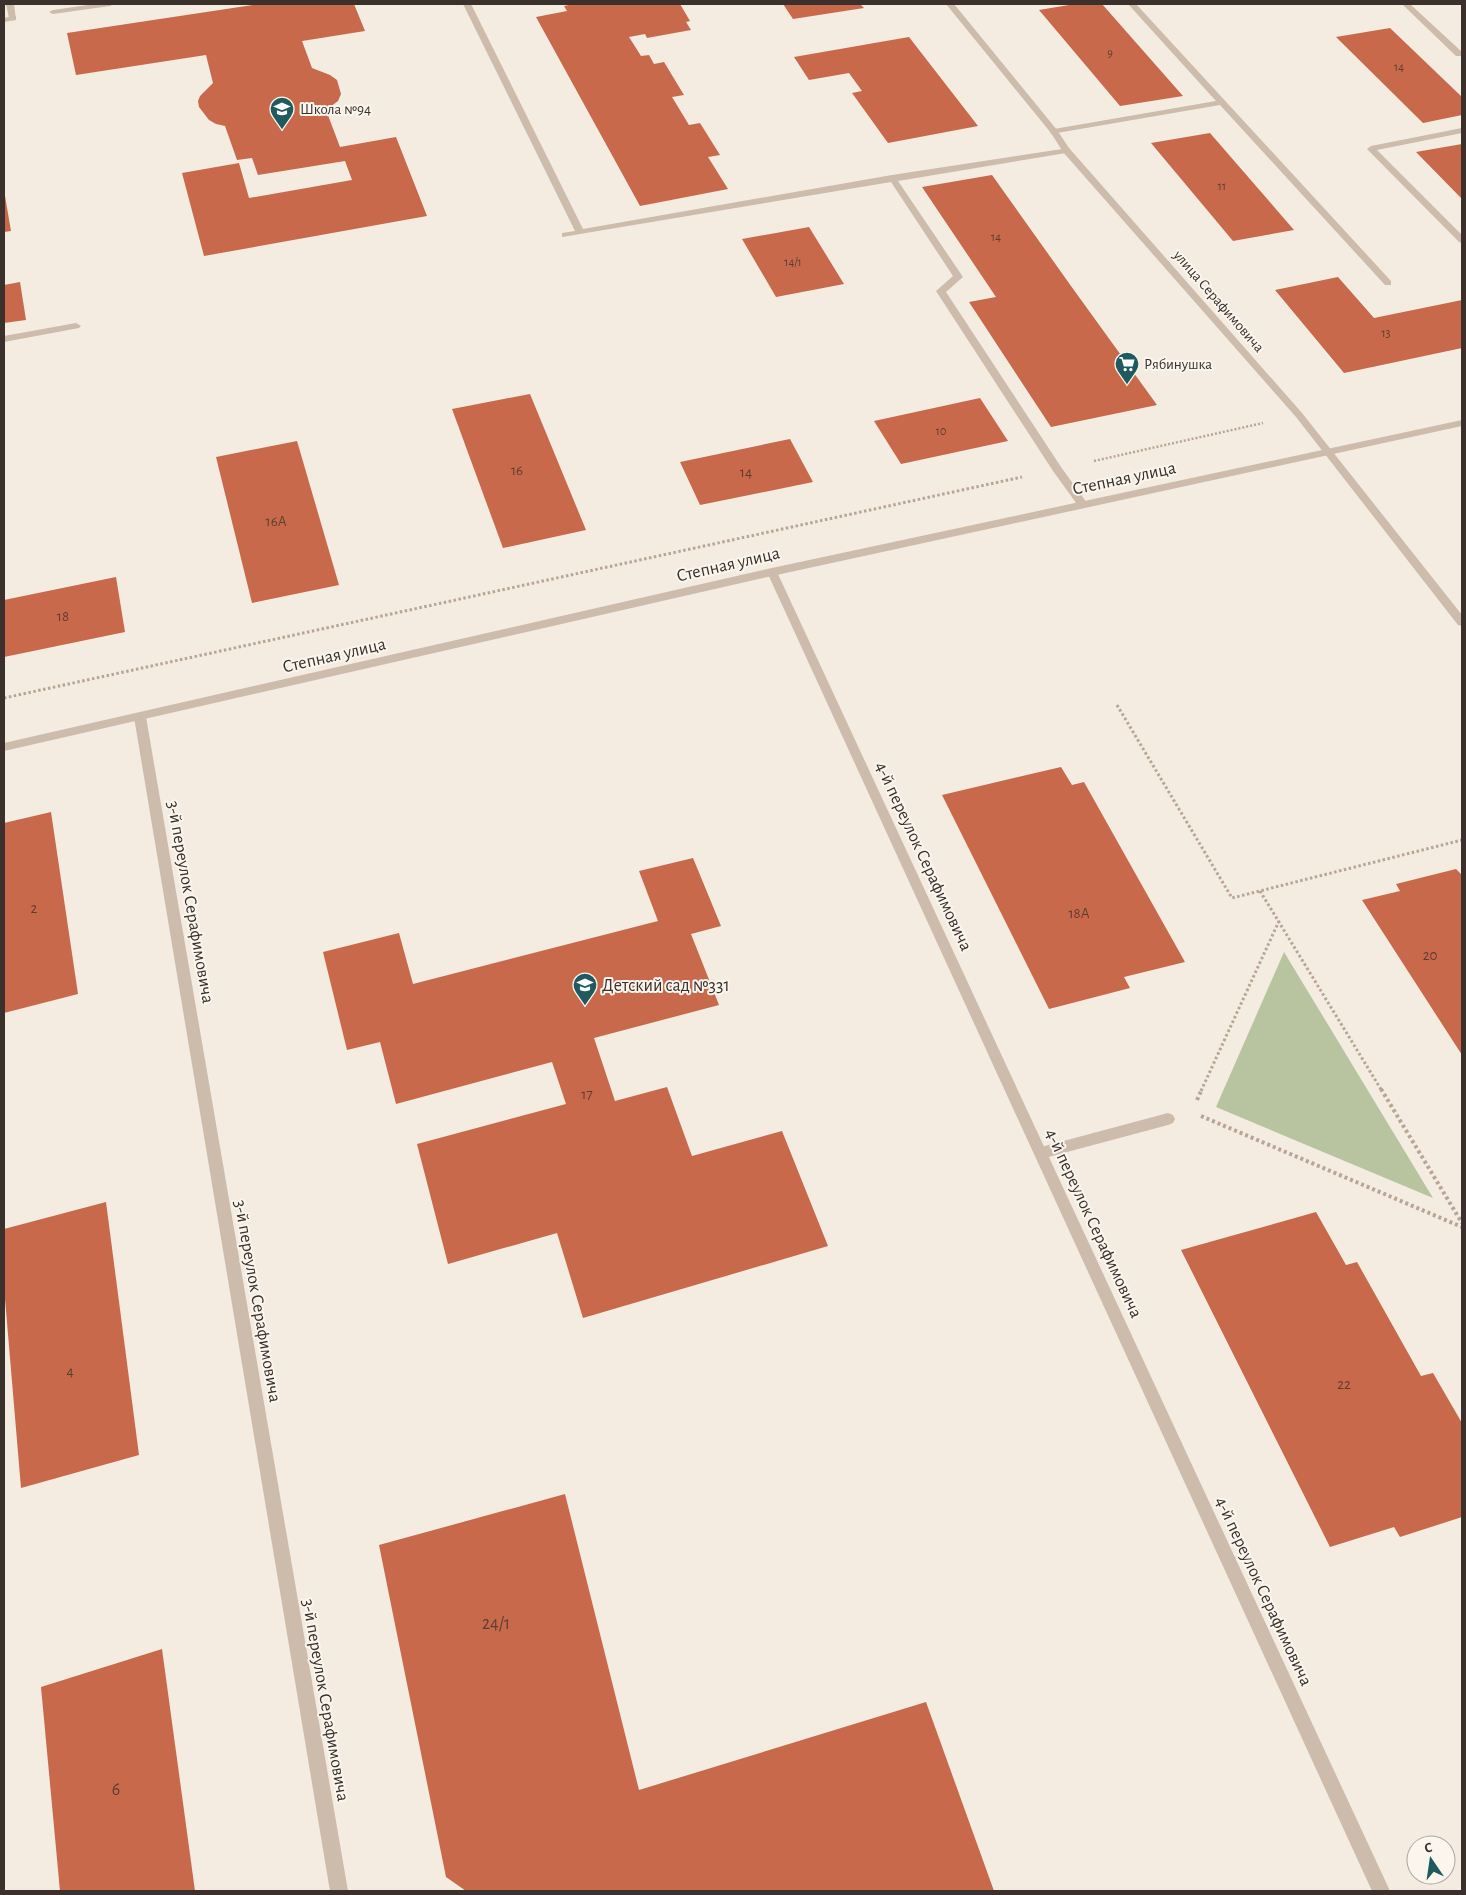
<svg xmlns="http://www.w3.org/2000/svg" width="1466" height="1895" viewBox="0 0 1466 1895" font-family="'Alegreya Sans',sans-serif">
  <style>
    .green { fill: #b8c4a0 }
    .building { fill: #c8694b }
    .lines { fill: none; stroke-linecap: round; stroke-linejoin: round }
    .path-far2 { stroke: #b9a596; stroke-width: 2.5; stroke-dasharray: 2 2; stroke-linecap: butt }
    .path-far1 { stroke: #b9a596; stroke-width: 3; stroke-dasharray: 2.5 2.5; stroke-linecap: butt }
    .path { stroke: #b9a596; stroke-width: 4; stroke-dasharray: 3 3; stroke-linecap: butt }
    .service { fill: #cdbbac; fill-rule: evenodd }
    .minor { fill: #cdbbac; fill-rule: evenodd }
    .tertiary { fill: #cdbbac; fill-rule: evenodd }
    .labels { text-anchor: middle; stroke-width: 4; stroke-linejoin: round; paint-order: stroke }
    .far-number-label { font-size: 12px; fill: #5e3e33 }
    .far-poi-label { font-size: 15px; fill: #3b302b; stroke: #fbf5ee; text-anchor: start }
    .far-street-label { font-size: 15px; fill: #3b302b; stroke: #fbf5ee }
    .number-label { font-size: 15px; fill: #5e3e33 }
    .street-label { font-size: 18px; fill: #3b302b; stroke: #fbf5ee }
    .poi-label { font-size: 18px; fill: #3b302b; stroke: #fbf5ee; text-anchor: start }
    .near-number-label { font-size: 18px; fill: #5e3e33 }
  </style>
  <rect width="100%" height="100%" fill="#f4ebe1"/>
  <path class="green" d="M1284 952 1433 1198 1216 1107Z"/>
  <g class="building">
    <path d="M259 4H354L365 31 302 41 312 68 330 75 337 80 341 94 338 101 326 110 340 147 396 137 427 216 204 256 182 173 239 163 249 198 352 180 345 161 258 175 252 158 237 160 225 126 216 124 209 120 199 107 198 101 200 96 213 83 206 55 76 75 67 33Z"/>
    <path d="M574 4H680L690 21 686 22 691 30 647 38 645 34 629 37 641 56 649 55 654 64 664 62 684 95 672 97 689 125 700 123 720 155 708 157 728 189 640 206 536 17 567 11 564 6Z"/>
    <path d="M783 4H860L864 8 793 19Z"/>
    <path d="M1075 4H1102L1183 96 1120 106 1039 10Z"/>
    <path d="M1390 28 1462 97V115L1423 123 1336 37Z"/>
    <path d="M909 37 978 126 888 143 852 93 862 91 849 73 809 80 794 57Z"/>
    <path d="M1210 133 1294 230 1233 241 1151 143Z"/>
    <path d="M1462 144V199L1416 152Z"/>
    <path d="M992 175 1071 286 1157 405 1051 427 969 302 996 297 922 187Z"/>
    <path d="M4 190 11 231 4 232Z"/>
    <path d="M809 227 844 284 776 297 742 239Z"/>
    <path d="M1338 277 1374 318 1462 300V348L1344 373 1275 290Z"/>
    <path d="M20 282 26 320 4 323V285Z"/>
    <path d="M530 394 586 530 503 548 452 409Z"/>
    <path d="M980 398 1008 441 901 464 874 421Z"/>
    <path d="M790 439 813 482 700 505 680 462Z"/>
    <path d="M297 441 339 585 252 603 216 457Z"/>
    <path d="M116 577 125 632 4 657V600Z"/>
    <path d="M1061 767 1072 785 1084 782 1185 962 1124 977 1130 988 1049 1009 942 795Z"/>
    <path d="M51 812 78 994 4 1013V823Z"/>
    <path d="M693 858 721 926 691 934 719 1005 594 1038 615 1101 667 1087 692 1156 782 1131 828 1246 583 1318 557 1233 448 1264 417 1144 566 1104 552 1062 396 1104 380 1042 347 1050 323 952 399 933 413 984 658 921 639 871Z"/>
    <path d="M1456 869 1462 875V1055L1362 900 1400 891 1396 884Z"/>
    <path d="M106 1202 139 1455 21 1488 4 1287V1229Z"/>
    <path d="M1316 1212 1346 1265 1357 1262 1421 1376 1433 1373 1462 1423V1517L1400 1537 1394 1527 1330 1547 1181 1250Z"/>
    <path d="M565 1494 639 1790 926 1702 994 1891H466L446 1877 379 1545Z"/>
    <path d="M162 1649 195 1891H60L41 1687Z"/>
  </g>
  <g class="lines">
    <path class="path-far2" d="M1094 461 1263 423"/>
    <g class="path-far1">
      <path d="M4 698 1022 477"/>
      <path d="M1117 705 1232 898 1462 840"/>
      <path d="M1260 891 1382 1091"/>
      <path d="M1201 1091 1279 921"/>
    </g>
    <g class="path">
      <path d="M1381 1089 1462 1223"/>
      <path d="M1197 1100 1202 1089"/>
      <path d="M1201 1116 1462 1227"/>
    </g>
    <g class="service">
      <path d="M6 4H14L16 20 9 18Z"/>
      <path d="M463 4H471L583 229 892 175 1069 148 1070 150 1066 153 898 181 963 277 946 292 1061 467 1087 503 1088 505 1087 507H1079L1053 471 936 291 953 276 891 182 562 237V233L575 231Z"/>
      <path d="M1128 4H1136L1391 281V285H1385L1220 105 1051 134 1050 132 1054 129 1216 101Z"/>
      <path d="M1462 128V133L1377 150 1462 235V243L1459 242 1367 149 1371 146Z"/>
      <path d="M1168 1113 1173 1115 1175 1119 1173 1123 1168 1125 1041 1159 1036 1157 1034 1153 1036 1149 1041 1147Z"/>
    </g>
    <g class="minor">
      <path d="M95 4H114L110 6 53 14 49 12 53 10Z"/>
      <path d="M946 4H954L1057 130 1069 148 1302 413 1462 615V626L1458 625 1296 417 1063 152 1051 133Z"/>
      <path d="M1402 4H1410L1462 52V56H1456Z"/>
      <path d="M13 16H16V20L4 22V18Z"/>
      <path d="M76 323 81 326 79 328 4 342V336Z"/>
      <path d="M772 568 777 572 1390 1891H1372L767 572Z"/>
      <path d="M140 713 146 717 348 1891H330L134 717Z"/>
    </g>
    <path class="tertiary" d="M1462 420V426L772 576 4 751V743L772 568Z"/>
  </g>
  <defs>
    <symbol id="school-pin" viewBox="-11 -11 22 30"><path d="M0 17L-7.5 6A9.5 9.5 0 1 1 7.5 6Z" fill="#1f5a5e" stroke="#fbf5ee"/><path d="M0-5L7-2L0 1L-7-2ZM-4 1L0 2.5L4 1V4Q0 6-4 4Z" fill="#fff"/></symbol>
    <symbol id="supermarket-pin" viewBox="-11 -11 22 30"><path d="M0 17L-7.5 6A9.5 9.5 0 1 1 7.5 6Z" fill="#1f5a5e" stroke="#fbf5ee"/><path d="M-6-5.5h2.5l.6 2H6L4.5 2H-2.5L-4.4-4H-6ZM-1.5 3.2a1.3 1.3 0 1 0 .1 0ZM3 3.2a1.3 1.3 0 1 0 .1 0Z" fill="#fff"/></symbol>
  </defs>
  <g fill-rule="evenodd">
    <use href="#school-pin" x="268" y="95" width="28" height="38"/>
    <use href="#supermarket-pin" x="1113" y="350" width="28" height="38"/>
    <use href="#school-pin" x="571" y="971" width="28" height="38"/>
  </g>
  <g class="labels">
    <g class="far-number-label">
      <text x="1110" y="57">9</text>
      <text x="1399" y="71">14</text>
      <text x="1222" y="190">11</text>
      <text x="996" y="241">14</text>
      <text x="793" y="266">14/1</text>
      <text x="1386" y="337">13</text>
      <text x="941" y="435">10</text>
    </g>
    <g class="far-poi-label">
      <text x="300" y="114">Школа №94</text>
      <text x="1144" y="369">Рябинушка</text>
    </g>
    <g class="far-street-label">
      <text transform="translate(1219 301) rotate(49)" y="5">улица Серафимовича</text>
    </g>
    <g class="number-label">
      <text x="517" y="475">16</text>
      <text x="746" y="477">14</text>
      <text x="276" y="526">16А</text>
      <text x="63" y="621">18</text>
      <text x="34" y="913">2</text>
      <text x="1079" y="918">18А</text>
      <text x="1430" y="960">20</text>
      <text x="587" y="1099">17</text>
      <text x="70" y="1376">4</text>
      <text x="1344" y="1389">22</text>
    </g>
    <g class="street-label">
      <text transform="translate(1124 478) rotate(-12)" y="6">Степная улица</text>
      <text transform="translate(728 564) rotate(-13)" y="6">Степная улица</text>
      <text transform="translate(334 655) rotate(-13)" y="6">Степная улица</text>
      <text transform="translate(924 856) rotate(65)" y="6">4-й переулок Серафимовича</text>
      <text transform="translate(191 902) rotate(80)" y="6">3-й переулок Серафимовича</text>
      <text transform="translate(1094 1223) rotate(65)" y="6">4-й переулок Серафимовича</text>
      <text transform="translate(258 1301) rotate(80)" y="6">3-й переулок Серафимовича</text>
      <text transform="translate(1264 1591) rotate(65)" y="6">4-й переулок Серафимовича</text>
      <text transform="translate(326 1700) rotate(80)" y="6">3-й переулок Серафимовича</text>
    </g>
    <g class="poi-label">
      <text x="602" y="991">Детский сад №331</text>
    </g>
    <g class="near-number-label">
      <text x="496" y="1629">24/1</text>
      <text x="116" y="1795">6</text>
    </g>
  </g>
  <rect width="1466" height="1895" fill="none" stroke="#3b302b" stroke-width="10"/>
  <g transform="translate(1431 1860) rotate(347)"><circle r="24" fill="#fbf5ee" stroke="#aea6a0"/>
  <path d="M0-4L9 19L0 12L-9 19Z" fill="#1f5a5e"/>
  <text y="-8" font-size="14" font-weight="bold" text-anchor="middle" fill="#3b302b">С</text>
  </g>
</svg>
